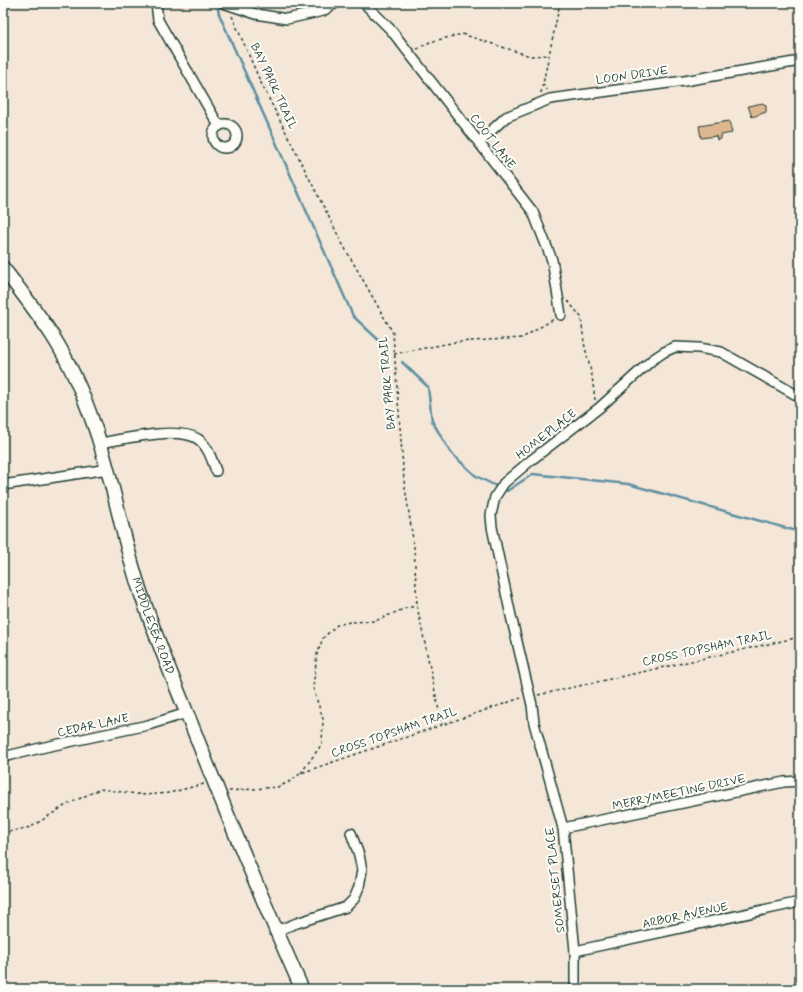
<svg xmlns="http://www.w3.org/2000/svg" width="803" height="992" viewBox="0 0 803 992" font-family="Mynerve,sans-serif">
  <style>
    .lines { fill: none; stroke-linecap: round; stroke-linejoin: round }
    .stream { stroke: #6090a2; stroke-width: 2.5 }
    .building { fill: #deb78f; stroke: #1f3d34 }
    .minor-casing { stroke: #1f3d34; stroke-width: 12 }
    .secondary-casing { stroke: #1f3d34; stroke-width: 16 }
    .path { stroke: #1f3d34; stroke-width: 1.5; stroke-dasharray: 3 3; stroke-linecap: butt }
    .minor { stroke: #fdfcf7; stroke-width: 9 }
    .secondary { stroke: #fdfcf7; stroke-width: 13 }
    .labels { text-anchor: middle; stroke-width: 4; stroke-linejoin: round; paint-order: stroke }
    .street-label { font-size: 12px; fill: #1f3d34; stroke: #fdfcf7 }
  </style>
  <rect width="100%" height="100%" fill="#f4e7d8"/>
  <filter id="ink" filterUnits="userSpaceOnUse"><feTurbulence type="fractalNoise" baseFrequency=".025" numOctaves="2"/><feDisplacementMap in="SourceGraphic" scale="8" xChannelSelector="R" yChannelSelector="G"/><feConvolveMatrix kernelMatrix="1 2 1 2 8 2 1 2 1" color-interpolation-filters="sRGB"/></filter>
  <g filter="url(#ink)">
    <g class="lines">
      <g class="stream">
        <path d="M218 9 219 14 353 316 387 348"/>
        <path d="M402 362 428 387 432 421 451 453 476 476 496 486"/>
        <path d="M507 491 533 474 628 484 800 532"/>
      </g>
    </g>
    <g class="building">
      <path d="M763 103 766 106V112L752 117 748 106Z"/>
      <path d="M729 121 732 133 721 135V139L717 140 716 136 701 138 699 126Z"/>
    </g>
    <g class="lines">
      <defs>
        <g id="minor">
          <path d="M156 3 158 20 219 126"/>
          <path d="M223 3 256 14 287 19 323 11 336 3"/>
          <path d="M364 3 391 30 533 212 552 260 561 315"/>
          <circle cx="225" cy="136" r="12"/>
          <path d="M479 142 506 117 550 99 684 81 800 61"/>
          <path d="M100 443C123 439 178 426 198 439 208 446 212 460 216 471"/>
          <path d="M3 485 108 469"/>
          <path d="M3 757 45 747 148 725 187 713"/>
          <path d="M563 828 784 782 800 781"/>
          <path d="M276 931 297 923 346 907 354 899 359 887 362 870 359 855 351 833"/>
          <path d="M575 951 800 902"/>
          <path d="M575 989V951L563 828 534 723 532 705 511 616 492 527 491 515 495 497 504 483 530 461 599 408 652 360 664 352 675 347 699 348 721 352 800 397"/>
        </g>
        <g id="secondary">
          <path id="s1" d="M3 268C20 290 37 312 52 335 70 363 84 396 95 428 115 485 123 545 144 602 159 646 177 688 194 731 228 818 264 904 302 989"/>
        </g>
      </defs>
      <use href="#minor" class="minor-casing"/>
      <use href="#secondary" class="secondary-casing"/>
      <g class="path">
        <path d="M232 16 260 81 342 243 393 333 404 481 414 546 417 606 442 725"/>
        <path d="M417 49 430 42 462 34 530 56 548 55"/>
        <path d="M543 84 546 87 547 90"/>
        <path d="M541 93 560 3"/>
        <path d="M568 301 581 317 584 343 592 376 595 400"/>
        <path d="M394 354 456 342 522 338 554 319"/>
        <path d="M538 695 800 637"/>
        <path d="M301 773 322 744 323 719 313 688 317 654 323 638 337 625 350 622 375 621 406 608 417 606"/>
        <path d="M229 791 278 787 289 782 301 773 521 698"/>
        <path d="M3 833 31 827 66 805 100 789 145 795 169 793 204 784"/>
      </g>
      <use href="#minor" class="minor"/>
      <use href="#secondary" class="secondary"/>
    </g>
  </g>
  <g class="labels">
    <g class="street-label">
      <text transform="translate(632 75) rotate(-8)" y="4">LOON DRIVE</text>
      <text transform="translate(274 86) rotate(65)" y="4">BAY PARK TRAIL</text>
      <text transform="translate(493 141) rotate(52)" y="4">COOT LANE</text>
      <text transform="translate(387 383) rotate(-95)" y="4">BAY PARK TRAIL</text>
      <text transform="translate(546 434) rotate(-38)" y="4">HOMEPLACE</text>
      <text dy="4" stroke="none"><textPath href="#s1" startOffset="392">MIDDLESEX ROAD</textPath></text>
      <text transform="translate(707 648) rotate(-12)" y="4">CROSS TOPSHAM TRAIL</text>
      <text transform="translate(93 725) rotate(-12)" y="4">CEDAR LANE</text>
      <text transform="translate(394 732) rotate(-19)" y="4">CROSS TOPSHAM TRAIL</text>
      <text transform="translate(679 792) rotate(-12)" y="4">MERRYMEETING DRIVE</text>
      <text transform="translate(555 880) rotate(-96)" y="4">SOMERSET PLACE</text>
      <text transform="translate(685 915) rotate(-12)" y="4">ARBOR AVENUE</text>
    </g>
  </g>
  <rect width="803" height="992" fill="none" stroke="#fdfcf7" stroke-width="16"/>
  <rect x="8" y="8" width="787" height="976" fill="none" stroke="#1f3d34" stroke-width="1.5" filter="url(#ink)"/>
</svg>
